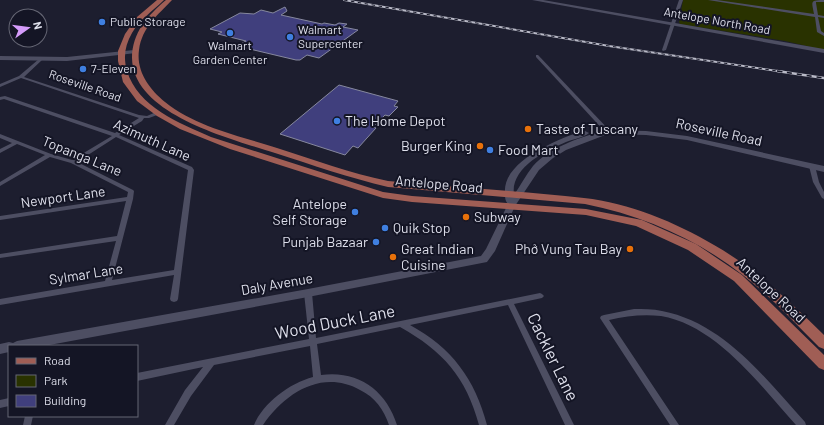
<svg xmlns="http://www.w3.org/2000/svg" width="824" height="425" viewBox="0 0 824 425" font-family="Barlow,sans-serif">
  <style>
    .green { fill: #293200 }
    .building { fill: #403f7d; stroke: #86889e }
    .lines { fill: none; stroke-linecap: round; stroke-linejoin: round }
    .street { fill: #4d4e62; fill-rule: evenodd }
    .secondary { fill: #4d4e62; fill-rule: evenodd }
    .primary { fill: #a05e55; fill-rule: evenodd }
    .rail-far1-casing { stroke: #b9bac7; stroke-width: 2 }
    .rail-casing { stroke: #b9bac7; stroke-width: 2.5 }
    .rail-far1 { stroke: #141525; stroke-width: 1; stroke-dasharray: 3.5; stroke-linecap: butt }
    .rail { stroke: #141525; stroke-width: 1.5; stroke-dasharray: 5; stroke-linecap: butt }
    .shop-dot { fill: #3f7fe0; stroke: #141525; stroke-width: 1.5 }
    .food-dot { fill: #e8710a; stroke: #141525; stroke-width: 1.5 }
    .labels { text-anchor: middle; stroke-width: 4; stroke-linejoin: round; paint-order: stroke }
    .far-street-label { font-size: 12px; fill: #dedfeb; stroke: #141525 }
    .far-poi-label { font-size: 12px; fill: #dedfeb; stroke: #141525; text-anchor: start }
    .poi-label { font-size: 14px; fill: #dedfeb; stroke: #141525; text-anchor: start }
    .street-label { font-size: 14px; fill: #dedfeb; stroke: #141525 }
    .near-street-label { font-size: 17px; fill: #dedfeb; stroke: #141525 }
  </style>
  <rect width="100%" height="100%" fill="#1d1e2f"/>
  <path class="green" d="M683 0H824V50L785 41 680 24 679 22Z"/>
  <g class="building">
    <path d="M285 7 287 11 281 15 322 24 324 23 335 25 339 23 347 24 343 27 358 30 319 58 307 55 300 60H296L237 46 246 41 218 34 222 32 210 29 240 13 254 14 261 10 273 13Z"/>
    <path d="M339 85 398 101 394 106 398 107 389 116 385 115 373 127 376 128 358 148 353 146 345 155 280 134Z"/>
  </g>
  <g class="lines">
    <g class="street">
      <path d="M679 0H683L666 50 663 51 662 50Z"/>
      <path d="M708 0H717L814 14C812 2 809 0 824 0V2H816V3L818 15 824 16V18L818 17 821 31 824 33V36L817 32 815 17Z"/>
      <path d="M536 55H538L610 131V133H606L536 57Z"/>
      <path d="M39 59 42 60 24 77 139 115 147 116 156 112H160V114L149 118H144L142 121 119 135 192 167 194 170 178 299 177 301 174 302 171 301 170 299 174 275 0 305V299L105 281 116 241 0 258V254L117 236 126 201 0 220V216L127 197 128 192 71 163 50 157 0 186V182L45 155 17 144 0 153V149L12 143 0 138V134L51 154 72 160 112 136 4 99 0 100V97L5 96 115 133 139 118 21 78 0 87V84L19 76ZM116 137 188 170 174 270 112 280 133 199 134 191 133 190 77 162Z"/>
      <path d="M812 164 815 166 819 182 824 192V199L822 198 813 182 809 166Z"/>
      <path d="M308 290 310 291 312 293 316 338 540 293 542 294 544 296 542 298 514 304 574 425H565L508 305 410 325C452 348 475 379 487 425H479C466 377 443 351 400 327L317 344 321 375C358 370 386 390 397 425H389C384 410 375 397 360 390 322 369 285 393 263 425H254C263 403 290 383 313 377L310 346 214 365 191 396 174 425H165L185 390 203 367 137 381V373L309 339 304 293 306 291Z"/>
      <path d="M634 309C643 309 653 309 662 311 724 323 765 378 805 422L806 425H796C761 386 716 325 661 316 643 314 626 316 609 320L679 425H670L600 318 601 316 604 315Z"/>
      <path d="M9 398V406L0 408V400Z"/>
      <path d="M25 416H33L31 425H23Z"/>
    </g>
    <g class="secondary">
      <path d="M532 0H543L824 49V53Z"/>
      <path d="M134 50 136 51V53L67 61 0 60V56L67 57Z"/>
      <path d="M600 130 646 131 687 136 824 166V172L687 140 646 135 608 134 566 150 553 158 539 170 515 206 495 251 487 262 308 297 44 346H9V352L0 354V344L9 342 13 343 17 341 308 289 481 256 486 249 508 204C505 201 505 197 505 193 502 161 559 139 582 131H585L589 133C583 138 573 139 566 142 545 151 510 168 514 195 520 186 526 175 533 166 549 148 576 139 599 132Z"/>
    </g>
    <g class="primary">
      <path d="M157 0H164C153 11 140 19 132 33 125 45 123 57 127 71 138 107 179 123 211 137L383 192 412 196 586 209 642 220 696 244 742 275 824 355V370L819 368 734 281 688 250 636 226 586 215 412 202 383 198 230 149 180 129 157 116 137 101 123 82 118 61V51L125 34 137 17Z"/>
      <path d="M166 0H172C158 15 142 27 139 50 136 71 149 89 165 102 196 127 240 136 277 148 314 160 350 173 388 181 428 184 468 188 509 191 534 193 559 195 584 198 629 203 675 222 714 245 756 269 790 302 824 335V349L819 347C795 323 771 297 744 276 697 239 644 216 585 204L388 187C350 178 312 165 275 153 232 139 133 115 132 58 132 33 148 15 166 0Z"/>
    </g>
    <defs>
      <path id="rail-far1" d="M344 0 609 46 784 72"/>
      <path id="rail" d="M777 71 824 78"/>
    </defs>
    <use href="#rail-far1" class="rail-far1-casing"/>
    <use href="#rail" class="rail-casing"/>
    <use href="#rail-far1" class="rail-far1"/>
    <use href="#rail" class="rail"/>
  </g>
  <g class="shop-dot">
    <circle cx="102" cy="22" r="4"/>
    <circle cx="230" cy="33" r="4"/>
    <circle cx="290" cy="37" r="4"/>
    <circle cx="83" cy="69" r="4"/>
    <circle cx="337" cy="121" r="4"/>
    <circle cx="490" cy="150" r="4"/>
    <circle cx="355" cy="212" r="4"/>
    <circle cx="385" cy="228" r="4"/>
    <circle cx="376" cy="242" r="4"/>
  </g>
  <g class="food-dot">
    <circle cx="528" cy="129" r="4"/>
    <circle cx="480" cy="146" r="4"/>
    <circle cx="466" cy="217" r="4"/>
    <circle cx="630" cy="249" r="4"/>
    <circle cx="393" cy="257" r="4"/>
  </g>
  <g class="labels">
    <g class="far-street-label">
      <text transform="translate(717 21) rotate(10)" y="4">Antelope North Road</text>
      <text transform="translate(85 86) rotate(19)" y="4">Roseville Road</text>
    </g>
    <g class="far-poi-label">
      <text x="110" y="26">Public Storage</text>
      <text x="298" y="34">Walmart<tspan x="298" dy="14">Supercenter</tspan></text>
      <text x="230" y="50" text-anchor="middle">Walmart<tspan x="230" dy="14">Garden Center</tspan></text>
      <text x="91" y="73">7-Eleven</text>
    </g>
    <g class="poi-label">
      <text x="345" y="126">The Home Depot</text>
      <text x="536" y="134">Taste of Tuscany</text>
      <text x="472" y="151" text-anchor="end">Burger King</text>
      <text x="498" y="155">Food Mart</text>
      <text x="347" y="209" text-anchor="end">Antelope<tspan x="347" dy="16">Self Storage</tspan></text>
      <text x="474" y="222">Subway</text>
      <text x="393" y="233">Quik Stop</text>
      <text x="368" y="247" text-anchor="end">Punjab Bazaar</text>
      <text x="401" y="254">Great Indian<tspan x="401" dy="16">Cuisine</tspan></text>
      <text x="622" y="254" text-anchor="end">Phở Vung Tau Bay</text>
    </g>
    <g class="street-label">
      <text transform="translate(719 132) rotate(12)" y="5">Roseville Road</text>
      <text transform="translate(152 140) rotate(24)" y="5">Azimuth Lane</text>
      <text transform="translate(82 156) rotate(22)" y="5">Topanga Lane</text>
      <text transform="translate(439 184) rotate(5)" y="5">Antelope Road</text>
      <text transform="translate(63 197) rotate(-8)" y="5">Newport Lane</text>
      <text transform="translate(86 274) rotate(-9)" y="5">Sylmar Lane</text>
      <text transform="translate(277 284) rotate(-10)" y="5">Daly Avenue</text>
      <text transform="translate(771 290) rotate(43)" y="5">Antelope Road</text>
    </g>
    <g class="near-street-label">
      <text transform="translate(335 322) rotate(-11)" y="6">Wood Duck Lane</text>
      <text transform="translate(553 357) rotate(64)" y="6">Cackler Lane</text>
    </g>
  </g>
  <rect x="8" y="345" width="130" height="72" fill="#141525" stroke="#656674"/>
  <rect x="16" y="358" width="20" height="6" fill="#a05e55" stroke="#656674"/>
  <text x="44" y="365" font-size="12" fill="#dedfeb">Road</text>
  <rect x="16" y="375" width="20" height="12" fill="#293200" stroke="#656674"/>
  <text x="44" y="385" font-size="12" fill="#dedfeb">Park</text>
  <rect x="16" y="395" width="20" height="12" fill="#403f7d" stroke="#656674"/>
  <text x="44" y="405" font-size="12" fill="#dedfeb">Building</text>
  <g transform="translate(28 28) rotate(76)"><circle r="19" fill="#141525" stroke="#656674"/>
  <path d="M0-3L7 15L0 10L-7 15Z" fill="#d59cfb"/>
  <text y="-6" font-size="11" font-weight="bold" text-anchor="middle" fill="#dedfeb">N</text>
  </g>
</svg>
